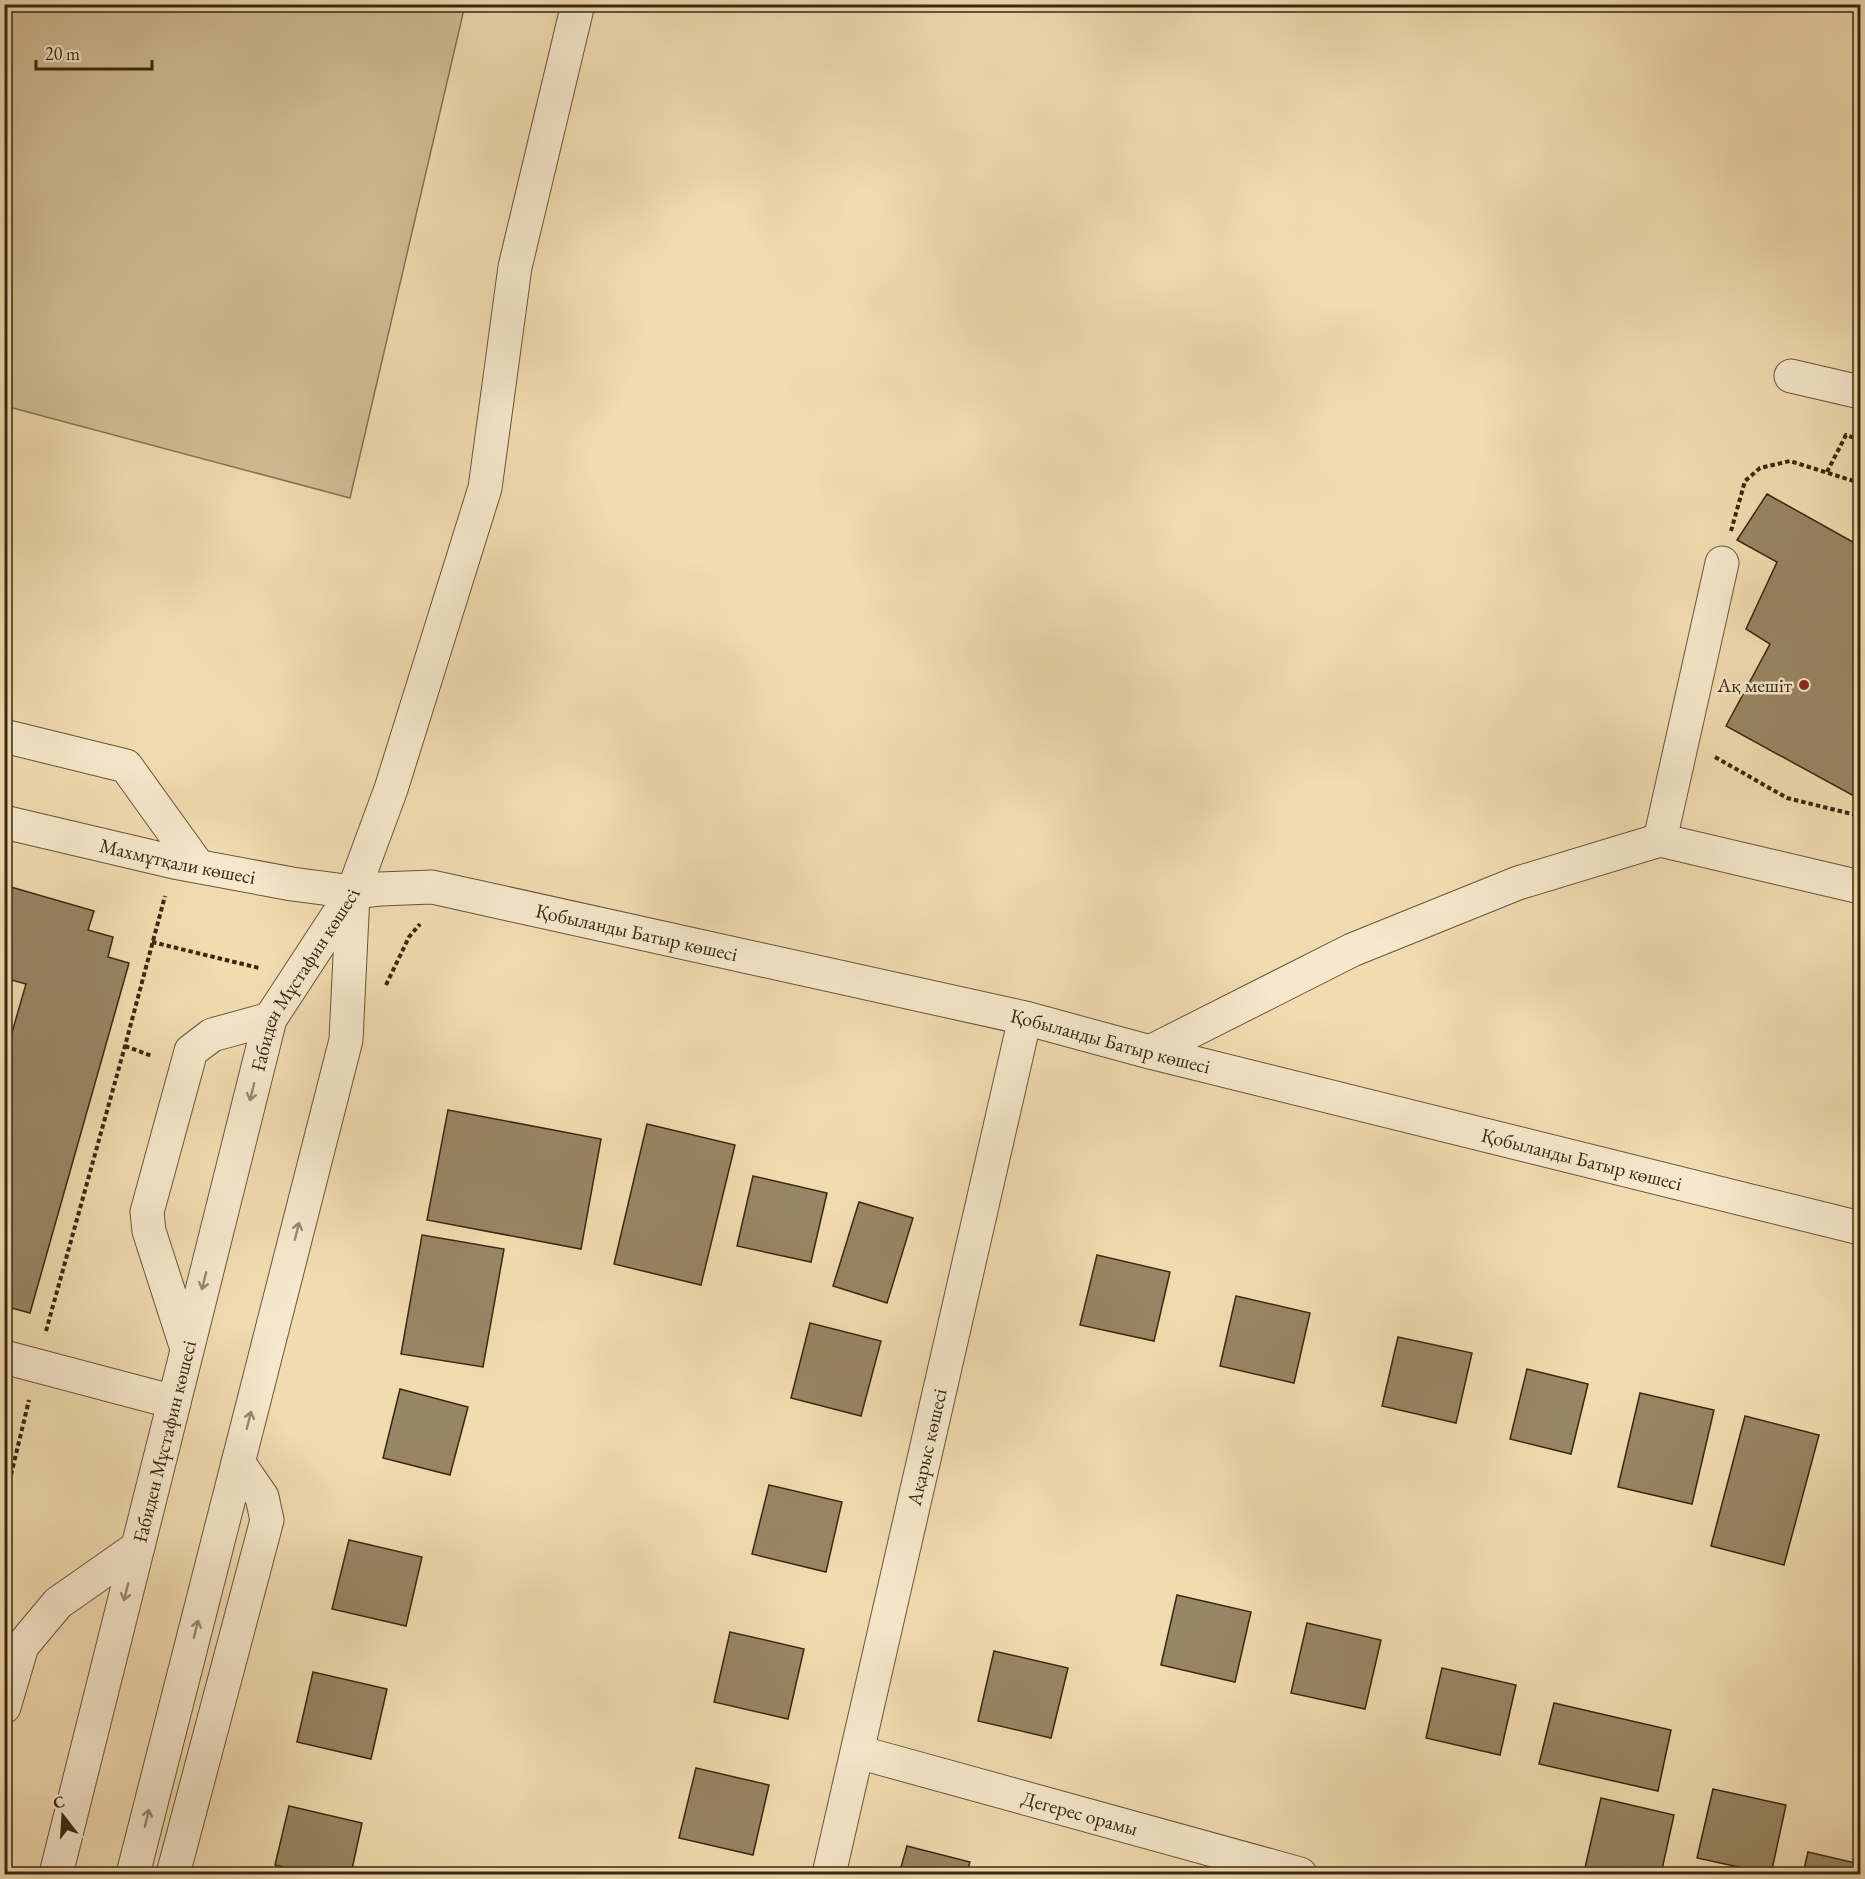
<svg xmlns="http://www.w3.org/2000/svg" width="1865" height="1879" viewBox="0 0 1865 1879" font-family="'EB Garamond',serif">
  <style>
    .green { fill: #d2bd95; stroke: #867253; stroke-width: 1.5 }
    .building { fill: #998664; stroke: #392811; stroke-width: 1.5 }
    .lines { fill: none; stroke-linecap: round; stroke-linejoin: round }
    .minor-casing { stroke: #675539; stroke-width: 35 }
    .path { stroke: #392811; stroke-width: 4; stroke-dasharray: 4.5 3; stroke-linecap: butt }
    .minor { stroke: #f6e8cc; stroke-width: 33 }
    .oneway { stroke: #98886e }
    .poi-dot { fill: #8f2418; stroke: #f6e8cc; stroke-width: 2 }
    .labels { text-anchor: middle; stroke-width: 5; stroke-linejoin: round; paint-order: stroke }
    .poi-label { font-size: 20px; fill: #392811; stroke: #f6e8cc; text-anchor: end }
    .street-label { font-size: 20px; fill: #392811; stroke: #f6e8cc }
  </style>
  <rect width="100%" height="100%" fill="#f1dcb0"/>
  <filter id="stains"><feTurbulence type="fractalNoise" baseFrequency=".00333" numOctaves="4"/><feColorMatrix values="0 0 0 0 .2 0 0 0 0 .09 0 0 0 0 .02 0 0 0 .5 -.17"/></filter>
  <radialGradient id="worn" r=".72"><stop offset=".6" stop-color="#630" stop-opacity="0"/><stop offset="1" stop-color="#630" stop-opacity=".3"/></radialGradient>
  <path class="green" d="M4 5H465L350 498 5 406Z"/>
  <g class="building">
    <path d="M1767 494 1860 546V785L1854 796 1726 726 1770 644 1746 629 1777 562 1737 540Z"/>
    <path d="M4 885 94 911 88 930 113 937 108 957 129 963 30 1313 4 1306V1060L26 984 4 978Z"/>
    <path d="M448 1110 601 1139 581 1249 427 1220Z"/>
    <path d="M647 1124 735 1145 701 1285 614 1264Z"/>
    <path d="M753 1176 827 1193 811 1262 737 1246Z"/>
    <path d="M859 1202 913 1218 887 1303 833 1286Z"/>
    <path d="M422 1235 504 1249 483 1367 401 1354Z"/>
    <path d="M1097 1255 1170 1272 1154 1341 1080 1325Z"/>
    <path d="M1236 1296 1310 1313 1294 1383 1220 1366Z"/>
    <path d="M810 1323 881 1341 861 1416 791 1398Z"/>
    <path d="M1398 1337 1472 1353 1456 1423 1382 1406Z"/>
    <path d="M1527 1369 1588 1384 1571 1454 1510 1439Z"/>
    <path d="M400 1389 468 1407 450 1475 383 1458Z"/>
    <path d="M1640 1393 1714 1410 1692 1504 1618 1487Z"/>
    <path d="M1745 1416 1819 1435 1784 1565 1711 1546Z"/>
    <path d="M769 1485 842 1502 826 1572 752 1554Z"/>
    <path d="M349 1540 422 1557 406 1626 332 1609Z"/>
    <path d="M1177 1595 1251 1612 1235 1682 1161 1665Z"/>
    <path d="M1307 1623 1381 1640 1365 1709 1291 1693Z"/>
    <path d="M730 1632 804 1649 788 1719 714 1702Z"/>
    <path d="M994 1651 1068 1668 1051 1738 978 1721Z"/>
    <path d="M1442 1668 1516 1685 1500 1755 1426 1738Z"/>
    <path d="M313 1672 387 1689 371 1759 297 1742Z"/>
    <path d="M1554 1703 1671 1730 1658 1791 1539 1764Z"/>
    <path d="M696 1768 769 1785 753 1855 679 1838Z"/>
    <path d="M1713 1789 1786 1805 1771 1874 1697 1858Z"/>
    <path d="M1601 1798 1674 1815 1661 1874H1613L1585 1868Z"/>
    <path d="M289 1806 362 1823 351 1874H309V1873L275 1865Z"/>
    <path d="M907 1846 970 1862 966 1874H899Z"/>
    <path d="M1808 1852 1860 1864V1874H1803Z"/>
  </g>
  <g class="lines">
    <defs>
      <g id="minor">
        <path d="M1791 376 1860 392"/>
        <path d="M4 736 126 766 198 866"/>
        <path id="s1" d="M4 822 174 862 292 884 353 892 380 889 432 887 1025 1018 1150 1052 1860 1228"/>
        <path d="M1660 840 1722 563"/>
        <path d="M1150 1052 1352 950 1518 883 1660 840 1860 887"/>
        <path d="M187 1349 149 1231 147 1212 191 1051 212 1035 270 1019"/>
        <path d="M4 1357 174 1402"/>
        <path d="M4 1707 22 1646 58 1603 138 1547"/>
        <path id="s2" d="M858 1752 1300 1874"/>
        <path id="s3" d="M56 1874 270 1019 353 892 391 789 485 488 515 267 578 4"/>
        <path d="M133 1874 346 1040 353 894"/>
        <path d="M173 1874 267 1520 262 1497 238 1462"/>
        <path id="s4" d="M829 1874 1025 1018"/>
      </g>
    </defs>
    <use href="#minor" class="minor-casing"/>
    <g class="path">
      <path d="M1827 472 1846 435 1860 440"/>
      <path d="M1731 531 1745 481 1760 468 1790 461 1860 483"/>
      <path d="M1715 757 1787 798 1860 816"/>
      <path d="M152 942 259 968"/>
      <path d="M386 985 409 937 420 924"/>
      <path d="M125 1046 152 1056"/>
      <path d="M46 1331 125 1046 165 896"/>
      <path d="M4 1504 29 1400"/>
    </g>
    <use href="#minor" class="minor"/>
  </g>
  <defs><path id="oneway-shaft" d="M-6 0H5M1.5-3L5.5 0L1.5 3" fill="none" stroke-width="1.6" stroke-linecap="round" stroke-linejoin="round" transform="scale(1.5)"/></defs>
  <g class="oneway">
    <use href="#oneway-shaft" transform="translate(252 1092) rotate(104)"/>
    <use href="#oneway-shaft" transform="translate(297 1231) rotate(-76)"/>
    <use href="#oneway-shaft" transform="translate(204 1281) rotate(104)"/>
    <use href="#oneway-shaft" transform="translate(249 1420) rotate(-76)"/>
    <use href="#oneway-shaft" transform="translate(126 1592) rotate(104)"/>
    <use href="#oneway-shaft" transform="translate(196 1629) rotate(-76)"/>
    <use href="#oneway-shaft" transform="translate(147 1818) rotate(-76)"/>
  </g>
  <circle class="poi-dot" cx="1804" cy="685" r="6"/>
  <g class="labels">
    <g class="poi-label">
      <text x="1792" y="692">Ақ мешіт</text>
    </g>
    <g class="street-label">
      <text dy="7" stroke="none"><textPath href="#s1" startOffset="178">Махмұтқали көшесі</textPath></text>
      <text dy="7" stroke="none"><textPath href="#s1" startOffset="645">Қобыланды Батыр көшесі</textPath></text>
      <text dy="7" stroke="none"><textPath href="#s3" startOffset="932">Ғабиден Мұстафин көшесі</textPath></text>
      <text dy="7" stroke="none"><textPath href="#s1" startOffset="1131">Қобыланды Батыр көшесі</textPath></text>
      <text dy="7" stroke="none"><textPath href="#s1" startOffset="1617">Қобыланды Батыр көшесі</textPath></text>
      <text dy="7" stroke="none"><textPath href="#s3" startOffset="446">Ғабиден Мұстафин көшесі</textPath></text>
      <text dy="7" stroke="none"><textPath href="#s4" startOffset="438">Ақарыс көшесі</textPath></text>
      <text dy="7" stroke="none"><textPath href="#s2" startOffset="230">Дегерес орамы</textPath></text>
    </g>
  </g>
  <rect width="1865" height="1879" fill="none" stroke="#f1dcb0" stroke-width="24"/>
  <rect x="6" y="6" width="1853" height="1867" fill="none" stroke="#392811" stroke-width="3"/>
  <rect x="12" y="12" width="1841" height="1855" fill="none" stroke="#392811" stroke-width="1.5"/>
  <g transform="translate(63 1816) rotate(343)" stroke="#f6e8cc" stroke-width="4.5" paint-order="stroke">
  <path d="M0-4.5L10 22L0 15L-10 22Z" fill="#392811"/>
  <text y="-9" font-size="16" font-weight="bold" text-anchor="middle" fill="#392811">С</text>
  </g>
  <path d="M36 60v9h116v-9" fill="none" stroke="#392811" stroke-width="3"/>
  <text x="45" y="60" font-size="18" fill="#392811" stroke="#f6e8cc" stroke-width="4.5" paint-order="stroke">20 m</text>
  <rect width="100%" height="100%" filter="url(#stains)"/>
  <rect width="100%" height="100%" fill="url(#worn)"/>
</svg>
